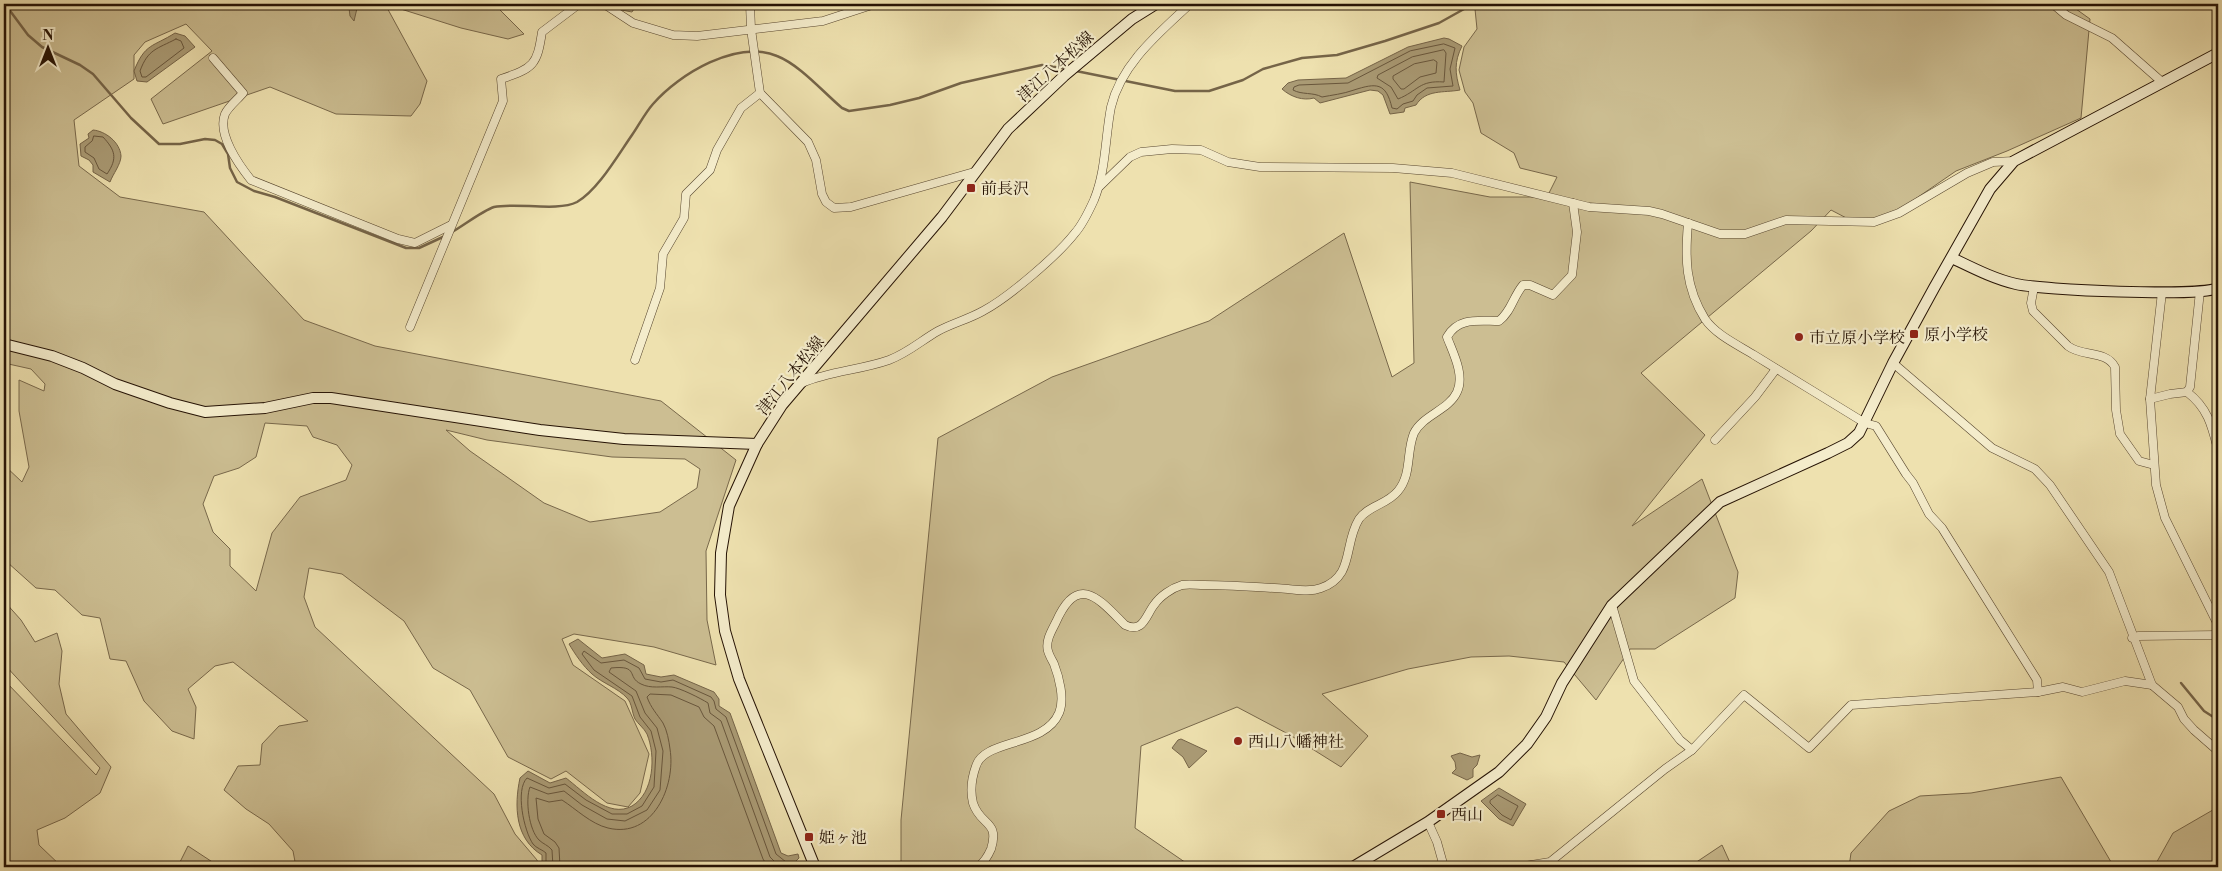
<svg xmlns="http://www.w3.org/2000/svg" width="2222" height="871" viewBox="0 0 2222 871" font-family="'Libre Bodoni','Noto Serif JP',serif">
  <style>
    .green { fill: #ccbe92; stroke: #78684b; fill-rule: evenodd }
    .water { fill: #aa9b75; stroke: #756448 }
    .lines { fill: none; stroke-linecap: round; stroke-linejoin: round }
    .shore { stroke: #68563c; stroke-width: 1 }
    .stream { stroke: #756448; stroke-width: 2.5 }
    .street-casing { stroke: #57462f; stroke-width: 9 }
    .secondary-casing { stroke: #251204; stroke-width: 12 }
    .street { stroke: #f4eccb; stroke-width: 8 }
    .secondary { stroke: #f4eccb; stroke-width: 10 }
    .poi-dot { fill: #8f2418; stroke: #f4eccb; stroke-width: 2 }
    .labels { text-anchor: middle; stroke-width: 4.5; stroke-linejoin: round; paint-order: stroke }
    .street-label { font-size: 16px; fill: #251204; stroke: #f4eccb }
    .poi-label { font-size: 16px; fill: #251204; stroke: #f4eccb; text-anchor: start }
  </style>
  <rect width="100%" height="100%" fill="#eee1af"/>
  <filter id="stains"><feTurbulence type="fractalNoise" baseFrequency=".004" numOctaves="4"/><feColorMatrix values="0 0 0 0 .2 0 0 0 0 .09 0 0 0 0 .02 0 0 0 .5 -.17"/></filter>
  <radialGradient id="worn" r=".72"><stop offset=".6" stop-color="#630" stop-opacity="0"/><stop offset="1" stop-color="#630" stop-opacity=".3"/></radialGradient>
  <g class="green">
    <path d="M4 4H494L524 34 508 39 461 28 385 4 427 81 420 104 411 116 336 114 270 87 163 124 151 99 212 51 186 24 145 42 134 55V79L74 120 79 166 120 197 204 212 304 320 375 346 661 401 736 460 706 551 707 620 716 665 654 647 574 634 562 639 573 665 625 701 649 754 640 793 628 807 607 803 566 771 551 779 508 757 470 690 433 668 404 621 342 574 309 568 304 597 315 627 494 794 515 834 537 860 539 867H296L293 851 269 824 246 809 224 790 238 766 260 765 262 744 279 726 308 721 233 662 215 666 188 689 196 707 194 739 172 731 144 701 126 661 110 659 100 618 82 615 55 590 36 588 7 562H4V465L22 482 29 467 19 411V380L44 391 45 384 31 369 4 363ZM265 423 307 426 313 437 337 445 352 465 346 480 300 497 272 533 256 591 230 566V549L213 532 203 504 214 476 239 468 256 457ZM446 430 487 440 612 457 685 459 700 469 697 488 660 512 590 522 544 503 470 451Z"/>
    <path d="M611 4H637L632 12 616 9Z"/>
    <path d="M1480 4H2069L2090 19 2081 118 2007 151 1956 171 1892 215 1856 223 1831 210 1811 231 1641 373 1705 435 1632 526 1702 479 1738 572 1735 598 1655 649H1630L1596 700 1564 662 1509 656 1471 657 1408 669 1322 694 1368 736 1341 767 1290 735 1237 707 1141 746 1135 828 1192 867H901V820L938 438 1052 377 1209 321 1344 233 1392 377 1414 363 1410 182 1490 197H1547L1557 177 1520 168 1514 153 1481 133 1473 103 1465 92 1459 70 1464 47 1477 29 1475 9Z"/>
    <path d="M4 601 21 620 35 642 57 633 62 651 59 684 66 714 111 767 100 793 65 818 37 830 39 845 62 867H4V680L96 775 100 768 4 664Z"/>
    <path d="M2061 777 2114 867H1849L1851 853 1889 811 1920 796 1971 793Z"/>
    <path d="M2218 807V859L2207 867H2154L2173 833Z"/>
    <path d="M1722 845 1732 867H1689Z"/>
    <path d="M188 846 220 867H182L179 864Z"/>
  </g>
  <g class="water">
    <path d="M340 4H358L354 21 350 16 349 8Z"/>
    <path d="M175 33 185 36 195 47 147 82 137 81 134 71C145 43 153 47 175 33Z"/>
    <path d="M1444 38 1449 39 1462 46C1454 62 1455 73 1460 90 1444 93 1426 89 1416 105L1405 108 1404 112 1390 114 1383 95 1378 91 1370 90 1320 103 1314 98C1303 101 1291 97 1282 89L1288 83 1298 80 1346 78 1408 47Z"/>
    <path d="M93 130C105 131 120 142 121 156 121 164 113 174 110 182L93 172V165L89 160 81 156 80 144 89 138 88 134Z"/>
    <path d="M578 639 602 658 625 654 644 665 646 674 661 677 674 675 714 692 719 699V706L730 713 781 853 788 856 798 854 799 858 790 867H542V855C515 839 514 806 520 778L528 771 550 783 566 778C583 791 609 819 632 806 654 793 656 756 647 734 644 728 638 724 635 719 632 713 632 703 627 698 618 688 602 683 592 674 583 666 575 654 569 644Z"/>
    <path d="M1181 739 1207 751 1189 768 1183 757 1172 748 1178 740Z"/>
    <path d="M1460 753 1472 757 1480 755 1477 765 1473 769V777L1467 780 1452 773 1456 769 1455 762 1451 756Z"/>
    <path d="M1499 788 1526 804 1513 826 1499 819 1481 801Z"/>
  </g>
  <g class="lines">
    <g class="shore">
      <path d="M176 39 181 41 184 48 146 77H142L140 71C148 49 157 49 176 39Z"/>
      <path d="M1444 44 1455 48 1450 69 1453 86 1427 88 1417 95 1413 101 1403 104 1397 109 1392 108C1386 82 1376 83 1354 90 1343 94 1332 95 1322 97 1313 92 1302 95 1293 90L1294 87 1299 85 1348 83 1410 51Z"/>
      <path d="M1444 50 1446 53 1444 82C1419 80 1418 91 1398 99L1391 87 1377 78 1378 75 1412 57Z"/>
      <path d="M1434 60 1437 62 1436 73 1420 77 1404 89H1401L1393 79V76L1414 64Z"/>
      <path d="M94 136 103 137C115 150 118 158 107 174L99 169 94 158 85 152V147L92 141Z"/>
      <path d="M1498 795 1518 806 1511 820 1502 815 1490 803V801Z"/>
      <path d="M546 867V853C543 850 536 848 533 844 524 831 515 790 527 778L549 788 565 784 586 800 612 814H627L642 806 654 787 656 751 651 731 640 717 632 696 594 670 582 654 584 651 601 663 624 660 639 668 645 679 661 682 673 680 711 697 714 701 716 709 726 717 776 854 786 862 787 867"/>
      <path d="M553 867 552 850C548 845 543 844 539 840 529 830 525 800 530 787L548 794 564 791 582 805 607 819 625 821 647 810 660 790 663 751 657 728 645 713 636 691 609 672 611 668C640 665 626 677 641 684 651 689 662 686 672 687 680 688 700 698 708 703L710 713 721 721 770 857 780 867"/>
      <path d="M560 867 559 848 555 842 544 834 538 819 536 798 549 802 562 800C576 809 591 824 608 828 653 839 676 786 670 749 669 741 667 730 663 723 657 714 651 708 647 697L650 694 671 695 699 707 704 717 714 726 763 859 768 867"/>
    </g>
    <g class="stream">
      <path d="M5 4 28 35 42 47 80 65 93 74 131 118 159 144H180L205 139 215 140 222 144 228 154 230 168 237 182 254 191 275 197 406 248H419L445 236"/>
      <path d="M1076 71 1175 91H1209L1243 80 1263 69 1302 58 1337 55 1385 41 1439 23 1473 4"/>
      <path d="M452 232C463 226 482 211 494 207 516 202 557 212 577 202 598 190 618 155 632 135 639 125 645 113 653 104 679 74 737 39 777 56 800 65 823 92 842 108L849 111 890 105 919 98 961 83 1042 65 1068 69"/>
      <path d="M2181 683 2204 711 2218 720"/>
    </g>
    <defs>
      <g id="street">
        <path d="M604 4 633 23 673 35 697 36 823 21 875 4"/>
        <path d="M750 4 751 29 760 93 808 142 816 160 822 194 826 202 834 208 851 207 974 172"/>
        <path d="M2053 4 2066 15 2112 38 2162 82"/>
        <path d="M213 58 243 93C238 99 228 107 225 114 217 134 239 165 251 180L398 239 415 243 451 225"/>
        <path d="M1099 187 1130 157 1141 152 1172 149 1201 150 1228 162 1260 167 1393 168 1452 173 1589 207 1649 211 1662 214 1720 234H1745L1786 220 1874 222 1899 213 1967 173 1993 162 2014 161"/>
        <path d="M1688 223C1685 258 1685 287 1705 319 1716 335 1738 345 1754 355 1791 378 1828 400 1865 423L1876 426 1906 474 1913 483 1929 514 1942 528 2037 680 2038 692"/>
        <path d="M2034 287 2031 303 2033 311 2068 346C2082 357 2106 350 2115 367L2116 410 2120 434 2139 461 2154 465"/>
        <path d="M2162 292 2150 399 2156 485 2165 518 2218 625"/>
        <path d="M410 327 503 101 501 79C534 68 537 65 542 32L579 4"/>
        <path d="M635 360 660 288 663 254 684 218 686 194 710 170 717 150 741 108 760 93"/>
        <path d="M1893 363 1992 448 2035 469 2050 485 2109 572 2152 685 2178 707 2184 719 2194 730 2218 751"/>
        <path d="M802 383C830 371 861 370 889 360 908 353 922 340 938 331 953 323 969 319 983 311 1009 297 1057 256 1075 233 1083 224 1089 211 1094 200 1106 171 1105 138 1111 107 1121 64 1159 33 1190 4"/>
        <path d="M2187 392 2190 387 2200 291"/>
        <path d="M2150 399 2170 394 2187 392C2208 408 2212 426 2218 450"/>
        <path d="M1715 440 1755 397 1776 369"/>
        <path d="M1612 605 1634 681 1680 740 1692 750"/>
        <path d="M2132 638 2138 636 2218 635"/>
        <path d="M1428 822 1437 842 1444 867"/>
        <path d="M978 867C983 863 988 856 991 849 1000 820 980 826 973 803 970 791 972 777 976 766 984 739 1045 747 1059 713 1065 699 1059 677 1054 664 1052 660 1049 655 1048 651 1045 641 1052 630 1056 622 1078 572 1099 599 1125 625 1143 634 1146 615 1154 605 1160 596 1172 588 1182 585 1189 584 1197 585 1204 585 1232 585 1260 587 1288 589 1299 590 1311 592 1321 588 1355 576 1343 545 1359 519 1368 506 1388 504 1398 491 1412 474 1406 452 1414 433 1423 415 1449 410 1457 392 1465 375 1453 353 1447 337 1458 317 1478 321 1499 321 1511 312 1513 297 1523 285H1530L1553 295 1572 275 1577 232 1573 203"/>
        <path d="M1517 867 1550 862 1665 769 1692 750 1744 695 1809 748 1851 705 2038 692 2063 687 2082 692 2125 681 2152 685"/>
      </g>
      <g id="secondary">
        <path d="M1952 258C1973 268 1994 279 2016 284 2041 290 2199 297 2218 288"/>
        <path d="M4 344 52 356 83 368 115 384 170 403 205 412 265 408 313 398H331L540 430 624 439 757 444"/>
        <path d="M815 867 739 679 725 631 720 595 721 553 729 506 757 444 782 405 942 217 1008 129 1064 76 1132 19 1156 4"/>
        <path d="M1353 867 1428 822 1499 772 1527 744 1546 717 1562 683 1612 605 1720 502 1828 453 1848 443 1859 433 1893 363 1934 288 1990 189 2014 161 2218 53"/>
      </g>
    </defs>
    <use href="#street" class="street-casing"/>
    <use href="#secondary" class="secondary-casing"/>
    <use href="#street" class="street"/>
    <use href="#secondary" class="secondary"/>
  </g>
  <g class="poi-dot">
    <rect x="966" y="183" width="10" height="10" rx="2.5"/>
    <rect x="1909" y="329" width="10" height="10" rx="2.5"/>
    <circle cx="1799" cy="337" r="5"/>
    <circle cx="1238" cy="741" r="5"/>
    <rect x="1436" y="809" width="10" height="10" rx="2.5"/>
    <rect x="804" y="832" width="10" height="10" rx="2.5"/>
  </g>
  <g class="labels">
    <g class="street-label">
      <text transform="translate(1055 66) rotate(-42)" y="6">津江八本松線</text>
      <text transform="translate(790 375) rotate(-51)" y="6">津江八本松線</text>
    </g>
    <g class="poi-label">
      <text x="981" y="194">前長沢</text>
      <text x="1924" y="340">原小学校</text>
      <text x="1809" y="343">市立原小学校</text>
      <text x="1248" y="747">西山八幡神社</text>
      <text x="1451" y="820">西山</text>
      <text x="819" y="843">姫ヶ池</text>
    </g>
  </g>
  <rect width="2222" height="871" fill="none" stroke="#eee1af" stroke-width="20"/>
  <rect x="5" y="5" width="2212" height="861" fill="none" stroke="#251204" stroke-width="2.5"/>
  <rect x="10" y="10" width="2202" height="851" fill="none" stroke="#251204"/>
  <g transform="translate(48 48)" stroke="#f4eccb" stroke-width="4" paint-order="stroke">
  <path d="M0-4L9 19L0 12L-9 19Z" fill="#251204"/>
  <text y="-8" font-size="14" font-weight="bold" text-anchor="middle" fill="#251204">N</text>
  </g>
  <rect width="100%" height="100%" filter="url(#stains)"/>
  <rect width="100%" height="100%" fill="url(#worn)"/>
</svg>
